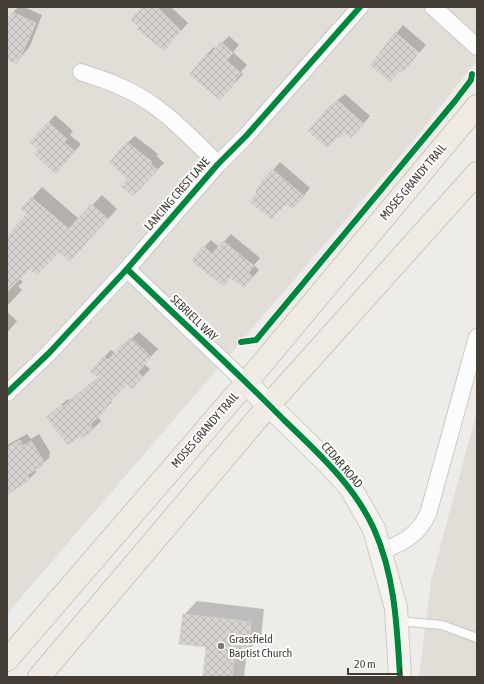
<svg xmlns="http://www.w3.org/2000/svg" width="484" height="684" viewBox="0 0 484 684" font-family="'Asap Condensed',sans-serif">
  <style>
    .residential { fill: #e1ddd7 }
    .shadow { fill: #0003 }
    .building { fill: url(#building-cross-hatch); stroke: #d6d3cf }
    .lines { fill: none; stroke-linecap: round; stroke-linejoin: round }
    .lane-casing { stroke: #cac8c5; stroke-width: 10 }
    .street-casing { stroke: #cac8c5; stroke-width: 18 }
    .secondary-casing { stroke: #cfcbc3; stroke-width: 24 }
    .primary-casing { stroke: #cec6b8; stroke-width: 24 }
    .lane { stroke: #fcfcfc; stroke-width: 8 }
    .street { stroke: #fcfcfc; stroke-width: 16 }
    .secondary { stroke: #f5f3ee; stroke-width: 22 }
    .primary { stroke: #efeae4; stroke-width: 22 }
    .cycleway-casing { stroke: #fff; stroke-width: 8 }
    .cycleway { stroke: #00873e; stroke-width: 6 }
    .poi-dot { fill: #7f7a75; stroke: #fff; stroke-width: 1.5 }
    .labels { text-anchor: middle; stroke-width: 4; stroke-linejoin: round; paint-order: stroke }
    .street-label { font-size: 12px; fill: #433d36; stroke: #fff }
    .poi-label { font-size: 12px; fill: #433d36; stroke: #fff; text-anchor: start }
  </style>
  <defs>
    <pattern id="building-cross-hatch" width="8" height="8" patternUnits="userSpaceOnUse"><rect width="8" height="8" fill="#d6d3d0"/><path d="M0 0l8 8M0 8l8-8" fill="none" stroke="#b9b6b3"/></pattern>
  </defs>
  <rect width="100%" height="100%" fill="#eeece9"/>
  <g class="residential">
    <path d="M7 7H477V60L414 140 7 614Z"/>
    <path d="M477 411V677H419L431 581Z"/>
  </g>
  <g class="shadow">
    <path d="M18 7H24L42 15 30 46 17 62 7 58V19Z"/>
    <path d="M144 7H171L188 23 171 42Z"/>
    <path d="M403 25 426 45 409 64 400 69 371 65Z"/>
    <path d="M229 36 239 45 233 52 247 65 241 72 243 74 227 92 207 54 214 47 216 49Z"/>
    <path d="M345 94 370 116 358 130 345 132 329 107Z"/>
    <path d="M55 115 73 131 70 135 81 144 63 165 31 142Z"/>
    <path d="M135 136 158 154 157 156 164 163 133 195 128 179 127 143Z"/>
    <path d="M280 162 310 188 300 201 262 182Z"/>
    <path d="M42 187 79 219 102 195 117 209 80 250 59 251 30 267 19 278 23 282 18 286 22 290 7 306V238L28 214 22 209Z"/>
    <path d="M231 234 260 258 254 265 259 270 251 279 232 277 224 285 204 247 211 240 219 247Z"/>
    <path d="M7 312 17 321 7 333Z"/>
    <path d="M139 332 158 349 144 364 150 369 139 381 127 383 111 401 112 402 97 416 101 421 94 428 81 438 47 417 68 399 70 400 99 377 104 357 111 350 116 353 130 338 131 339Z"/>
    <path d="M27 434 31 439 39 434 50 452 49 458 35 470 36 472 29 479 7 486V445Z"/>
    <path d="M197 601 264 609 261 638 247 651 244 677H204L207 646 184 615Z"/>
  </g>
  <g class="building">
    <path d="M142 7H157L181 31 164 51 137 29 139 27 131 20Z"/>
    <path d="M12 12 36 23 17 64 7 59V21Z"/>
    <path d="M395 32 419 53 402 73 400 70 390 82 370 65Z"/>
    <path d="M221 42 233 53 226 60 241 73 235 80 236 81 220 100 189 74 207 53 209 56Z"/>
    <path d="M337 100 364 124 351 138 345 133 339 138 338 137 327 148 308 131 329 106 330 108Z"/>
    <path d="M48 122 67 139 64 142 75 152 56 174 34 154 38 149 29 142Z"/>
    <path d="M127 142 152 162 150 164 158 170 133 196 121 186 127 179 109 162Z"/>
    <path d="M272 169 304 196 293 209 286 204 271 219 250 202 257 193 255 191 262 183 261 182Z"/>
    <path d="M31 197 69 229 91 204 108 219 70 261 59 252 37 275 30 269 7 292V236L27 214 21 209Z"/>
    <path d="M223 241 254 266 248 273 253 277 244 288 231 278 224 286 191 261 203 246 212 254Z"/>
    <path d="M131 338 151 357 138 372 143 377 132 389 127 384 104 408 105 410 101 415 90 424 94 429 81 439 79 437 68 445 46 417 61 405 62 407 99 378 90 371 104 356 108 360 122 344 124 346Z"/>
    <path d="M20 440 23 446 31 441 43 460 42 466 27 475 30 480 7 495V448Z"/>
    <path d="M183 614 251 622 248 652 235 651 232 677H203L206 647 179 644Z"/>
  </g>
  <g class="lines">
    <defs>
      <path id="lane" d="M398 621 442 625 477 638"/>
      <g id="street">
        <path d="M433 7 477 47"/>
        <path d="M81 72C94 77 107 80 119 86 159 102 188 135 218 164"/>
        <path d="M127 269 246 383"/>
        <path d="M7 393 49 353 127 269 218 164 246 136 360 7"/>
        <path d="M382 551C403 543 418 535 428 514L477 337"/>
      </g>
      <path id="secondary" d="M246 383 331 466 350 487 374 529 396 608 400 677"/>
      <g id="primary">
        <path d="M7 660 246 383 477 106"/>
        <path d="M39 677 269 405 477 173"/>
      </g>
    </defs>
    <use href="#lane" class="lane-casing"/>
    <use href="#street" class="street-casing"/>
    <use href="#secondary" class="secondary-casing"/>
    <use href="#primary" class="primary-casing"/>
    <use href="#lane" class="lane"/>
    <use href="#street" class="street"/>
    <use href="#secondary" class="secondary"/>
    <use href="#primary" class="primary"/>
    <defs>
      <g id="cycleway">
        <path d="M127 269C179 319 233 368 284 420 318 453 354 485 374 529 395 576 397 627 400 677"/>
        <path d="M241 342 256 340 455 101 471 80 472 74"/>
        <path d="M7 393 49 353 127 269 218 164 246 136 360 7"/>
      </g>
    </defs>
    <use href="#cycleway" class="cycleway-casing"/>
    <use href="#cycleway" class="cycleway"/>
  </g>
  <circle class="poi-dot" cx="221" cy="646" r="4"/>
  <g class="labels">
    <g class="street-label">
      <text transform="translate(413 182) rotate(-50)" y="4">MOSES GRANDY TRAIL</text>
      <text transform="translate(177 194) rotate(-49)" y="4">LANCING CREST LANE</text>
      <text transform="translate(194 318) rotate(44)" y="4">SEBRIELL WAY</text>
      <text transform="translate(205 430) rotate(-49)" y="4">MOSES GRANDY TRAIL</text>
      <text transform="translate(342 465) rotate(49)" y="4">CEDAR ROAD</text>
    </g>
    <g class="poi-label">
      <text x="229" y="643">Grassfield<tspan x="229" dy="14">Baptist Church</tspan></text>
    </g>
  </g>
  <rect width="484" height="684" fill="none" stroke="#433d36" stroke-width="16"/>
  <path d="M348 668v6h53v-6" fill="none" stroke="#433d36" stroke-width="2"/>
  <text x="354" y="668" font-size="12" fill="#433d36" stroke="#ffffff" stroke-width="3" paint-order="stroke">20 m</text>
</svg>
